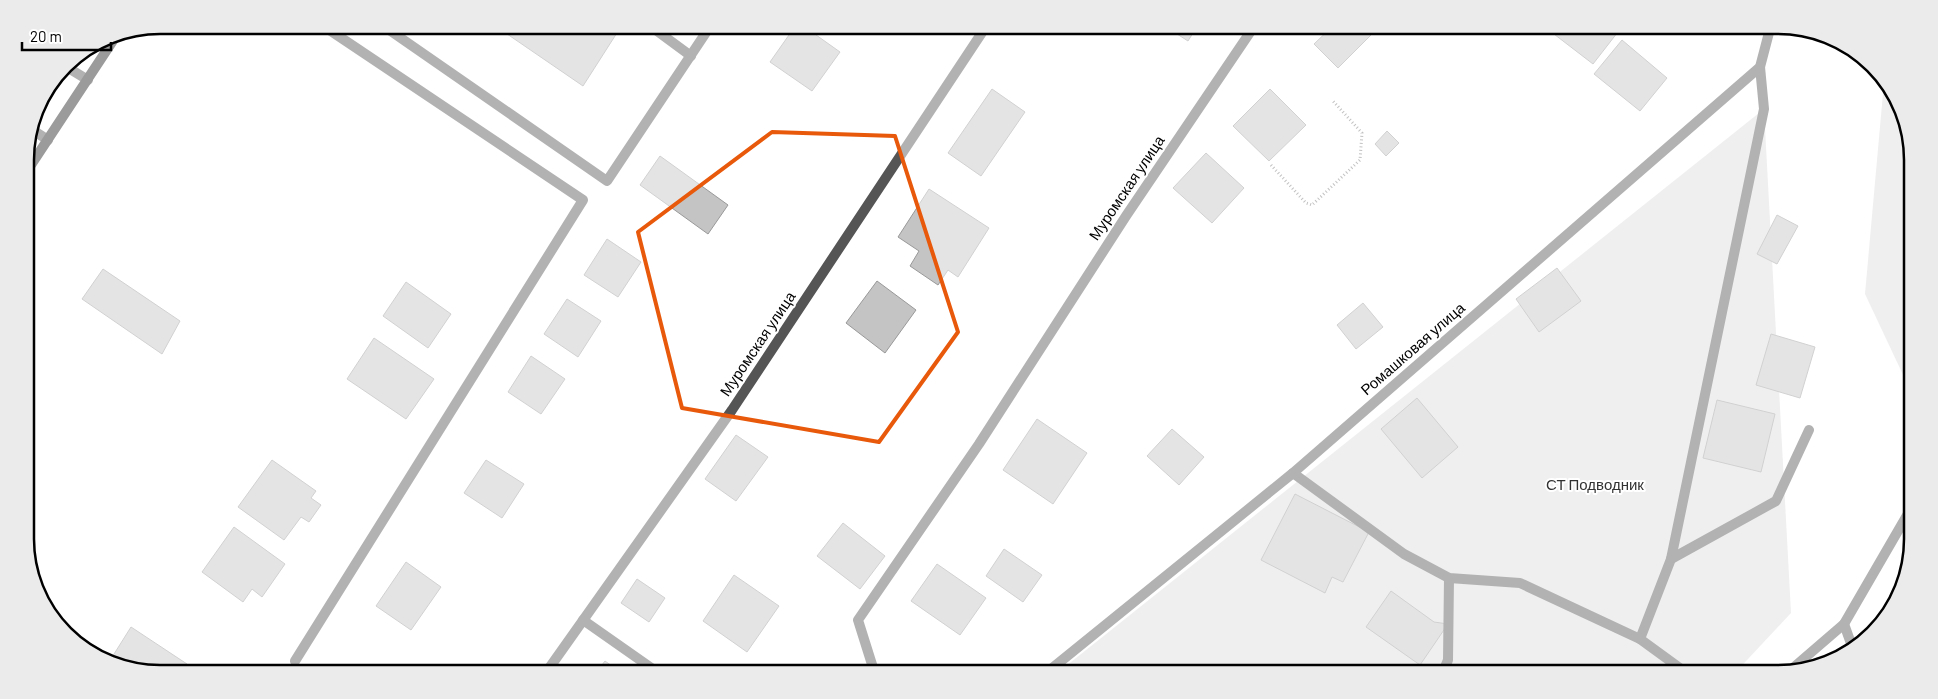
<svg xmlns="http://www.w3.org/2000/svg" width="1938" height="699" viewBox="0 0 1938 699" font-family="Barlow,sans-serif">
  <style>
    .green { fill: #dcdcdc }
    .building { fill: #c4c4c4; stroke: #999 }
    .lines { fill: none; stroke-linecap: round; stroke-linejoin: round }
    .path { stroke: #777; stroke-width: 3; stroke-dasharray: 1 2.5; stroke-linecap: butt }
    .lane { stroke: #555; stroke-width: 10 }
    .street { stroke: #555; stroke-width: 10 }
    .secondary { stroke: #222; stroke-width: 10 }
    .marked { fill: none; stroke: #e8590c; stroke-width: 4; stroke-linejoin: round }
    .labels { text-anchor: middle; stroke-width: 4; stroke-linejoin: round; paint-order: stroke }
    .street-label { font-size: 15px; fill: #000; stroke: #fff }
    .park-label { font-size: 15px; fill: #333; stroke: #fff }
    .rim { fill: none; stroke: #000; stroke-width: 2.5 }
  </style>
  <rect width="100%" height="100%" fill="#fff"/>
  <g class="green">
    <path d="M1884 82 1912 142 1913 396 1865 294Z"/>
    <path d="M1764 109 1791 613 1734 674H1056Z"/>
  </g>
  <g class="building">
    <path d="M494 25H622L583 86Z"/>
    <path d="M796 25H802L840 52 812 91 770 62Z"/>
    <path d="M1163 25H1198L1188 41Z"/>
    <path d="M1334 25H1369L1375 31 1338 68 1314 44Z"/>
    <path d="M1554 25H1618L1621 28 1593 64 1550 31Z"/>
    <path d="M1622 40 1667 78 1640 111 1594 74Z"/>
    <path d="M992 89 1025 112 981 176 948 153Z"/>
    <path d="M1270 89 1306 125 1269 161 1233 126Z"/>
    <path d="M1387 131 1399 143 1386 156 1375 144Z"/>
    <path d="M1206 153 1244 188 1212 223 1173 188Z"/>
    <path d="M660 156 728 205 708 234 640 185Z"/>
    <path d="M929 189 989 228 958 277 948 270 938 285 910 266 919 251 898 237Z"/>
    <path d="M1777 215 1798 226 1777 264 1757 254Z"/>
    <path d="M607 239 641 262 618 297 584 275Z"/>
    <path d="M1557 268 1581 301 1539 332 1516 299Z"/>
    <path d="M103 269 180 321 162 354 82 299Z"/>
    <path d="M877 281 916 310 885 353 846 323Z"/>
    <path d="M406 282 451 314 428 348 383 316Z"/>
    <path d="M567 299 601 321 578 357 544 334Z"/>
    <path d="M1363 303 1383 327 1356 349 1337 325Z"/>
    <path d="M1771 334 1815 347 1800 398 1756 385Z"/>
    <path d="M374 338 434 379 406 419 347 379Z"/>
    <path d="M531 356 565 379 541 414 508 392Z"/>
    <path d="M1417 398 1458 447 1422 478 1381 429Z"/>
    <path d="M1717 400 1775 414 1761 472 1703 458Z"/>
    <path d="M1037 419 1087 453 1053 504 1003 470Z"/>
    <path d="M1172 429 1204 457 1179 485 1147 456Z"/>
    <path d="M736 435 768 457 736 501 705 479Z"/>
    <path d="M272 460 316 491 311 498 321 505 309 522 301 517 284 540 238 507Z"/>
    <path d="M486 460 524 484 502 518 464 493Z"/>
    <path d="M1295 494 1369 532 1343 582 1332 577 1325 593 1261 560Z"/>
    <path d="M843 523 885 556 860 589 817 556Z"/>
    <path d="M234 527 285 564 262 597 252 589 243 602 202 572Z"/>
    <path d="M1004 549 1042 575 1023 602 986 576Z"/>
    <path d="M406 562 441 587 411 630 376 606Z"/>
    <path d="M937 564 986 598 960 635 911 601Z"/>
    <path d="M734 575 779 606 747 652 703 621Z"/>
    <path d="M637 579 665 598 649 622 621 603Z"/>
    <path d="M1391 591 1434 622 1448 624 1420 665 1366 627Z"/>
    <path d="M131 627 187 664 181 674H160L117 667 109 662Z"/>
    <path d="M605 661 623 674H595Z"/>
    <path d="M1344 666 1355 674H1339Z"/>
  </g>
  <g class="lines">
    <path class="path" d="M1271 165 1306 203 1312 205 1360 160 1362 133 1333 101"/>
    <g class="lane">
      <path d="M382 25 607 181 711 25"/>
      <path d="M649 25 691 56"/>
      <path d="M65 66 88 80"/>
      <path d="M31 129 48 140"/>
      <path d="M1293 473 1404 554 1449 578 1520 583 1640 639 1688 674"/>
      <path d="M1671 559 1776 501 1809 430"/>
      <path d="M583 620 660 674"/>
      <path d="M1844 624 1853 649"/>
      <path d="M1640 639 1671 559 1764 109 1760 67"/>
      <path d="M295 661 583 200 322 25"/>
      <path d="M875 674 858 620 979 444 1126 216 1255 25"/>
      <path d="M1045 674 1293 473 1760 67 1771 25"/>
      <path d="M1442 674 1448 660 1449 578"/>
      <path d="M1786 674 1844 624 1913 505"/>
    </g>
    <path class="street" d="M545 674 732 410 987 25"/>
    <path class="secondary" d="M25 174 118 33"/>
  </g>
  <path d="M0 0H1938V699H0ZM772 132 895 136 958 332 879 442 682 408 638 232Z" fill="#fff" fill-opacity=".55" fill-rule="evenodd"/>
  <path class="marked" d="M772 132 895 136 958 332 879 442 682 408 638 232Z"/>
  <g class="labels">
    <g class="street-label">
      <text transform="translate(1127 188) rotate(-56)" y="5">Муромская улица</text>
      <text transform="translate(758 344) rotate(-56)" y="5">Муромская улица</text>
      <text transform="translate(1413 349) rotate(-41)" y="5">Ромашковая улица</text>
    </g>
    <g class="park-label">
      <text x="1595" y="490">СТ Подводник</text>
    </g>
  </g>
  <path d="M0 0H1938V699H0ZM160 34H1778A126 126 0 0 1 1904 160V539A126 126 0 0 1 1778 665H160A126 126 0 0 1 34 539V160A126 126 0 0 1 160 34Z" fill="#ebebeb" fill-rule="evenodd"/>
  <path class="rim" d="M160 34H1778A126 126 0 0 1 1904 160V539A126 126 0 0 1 1778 665H160A126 126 0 0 1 34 539V160A126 126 0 0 1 160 34Z"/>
  <path d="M22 42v8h89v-8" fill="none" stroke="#000000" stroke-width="2.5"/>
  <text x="30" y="42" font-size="15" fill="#000000" stroke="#ffffff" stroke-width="4" paint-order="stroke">20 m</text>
</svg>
